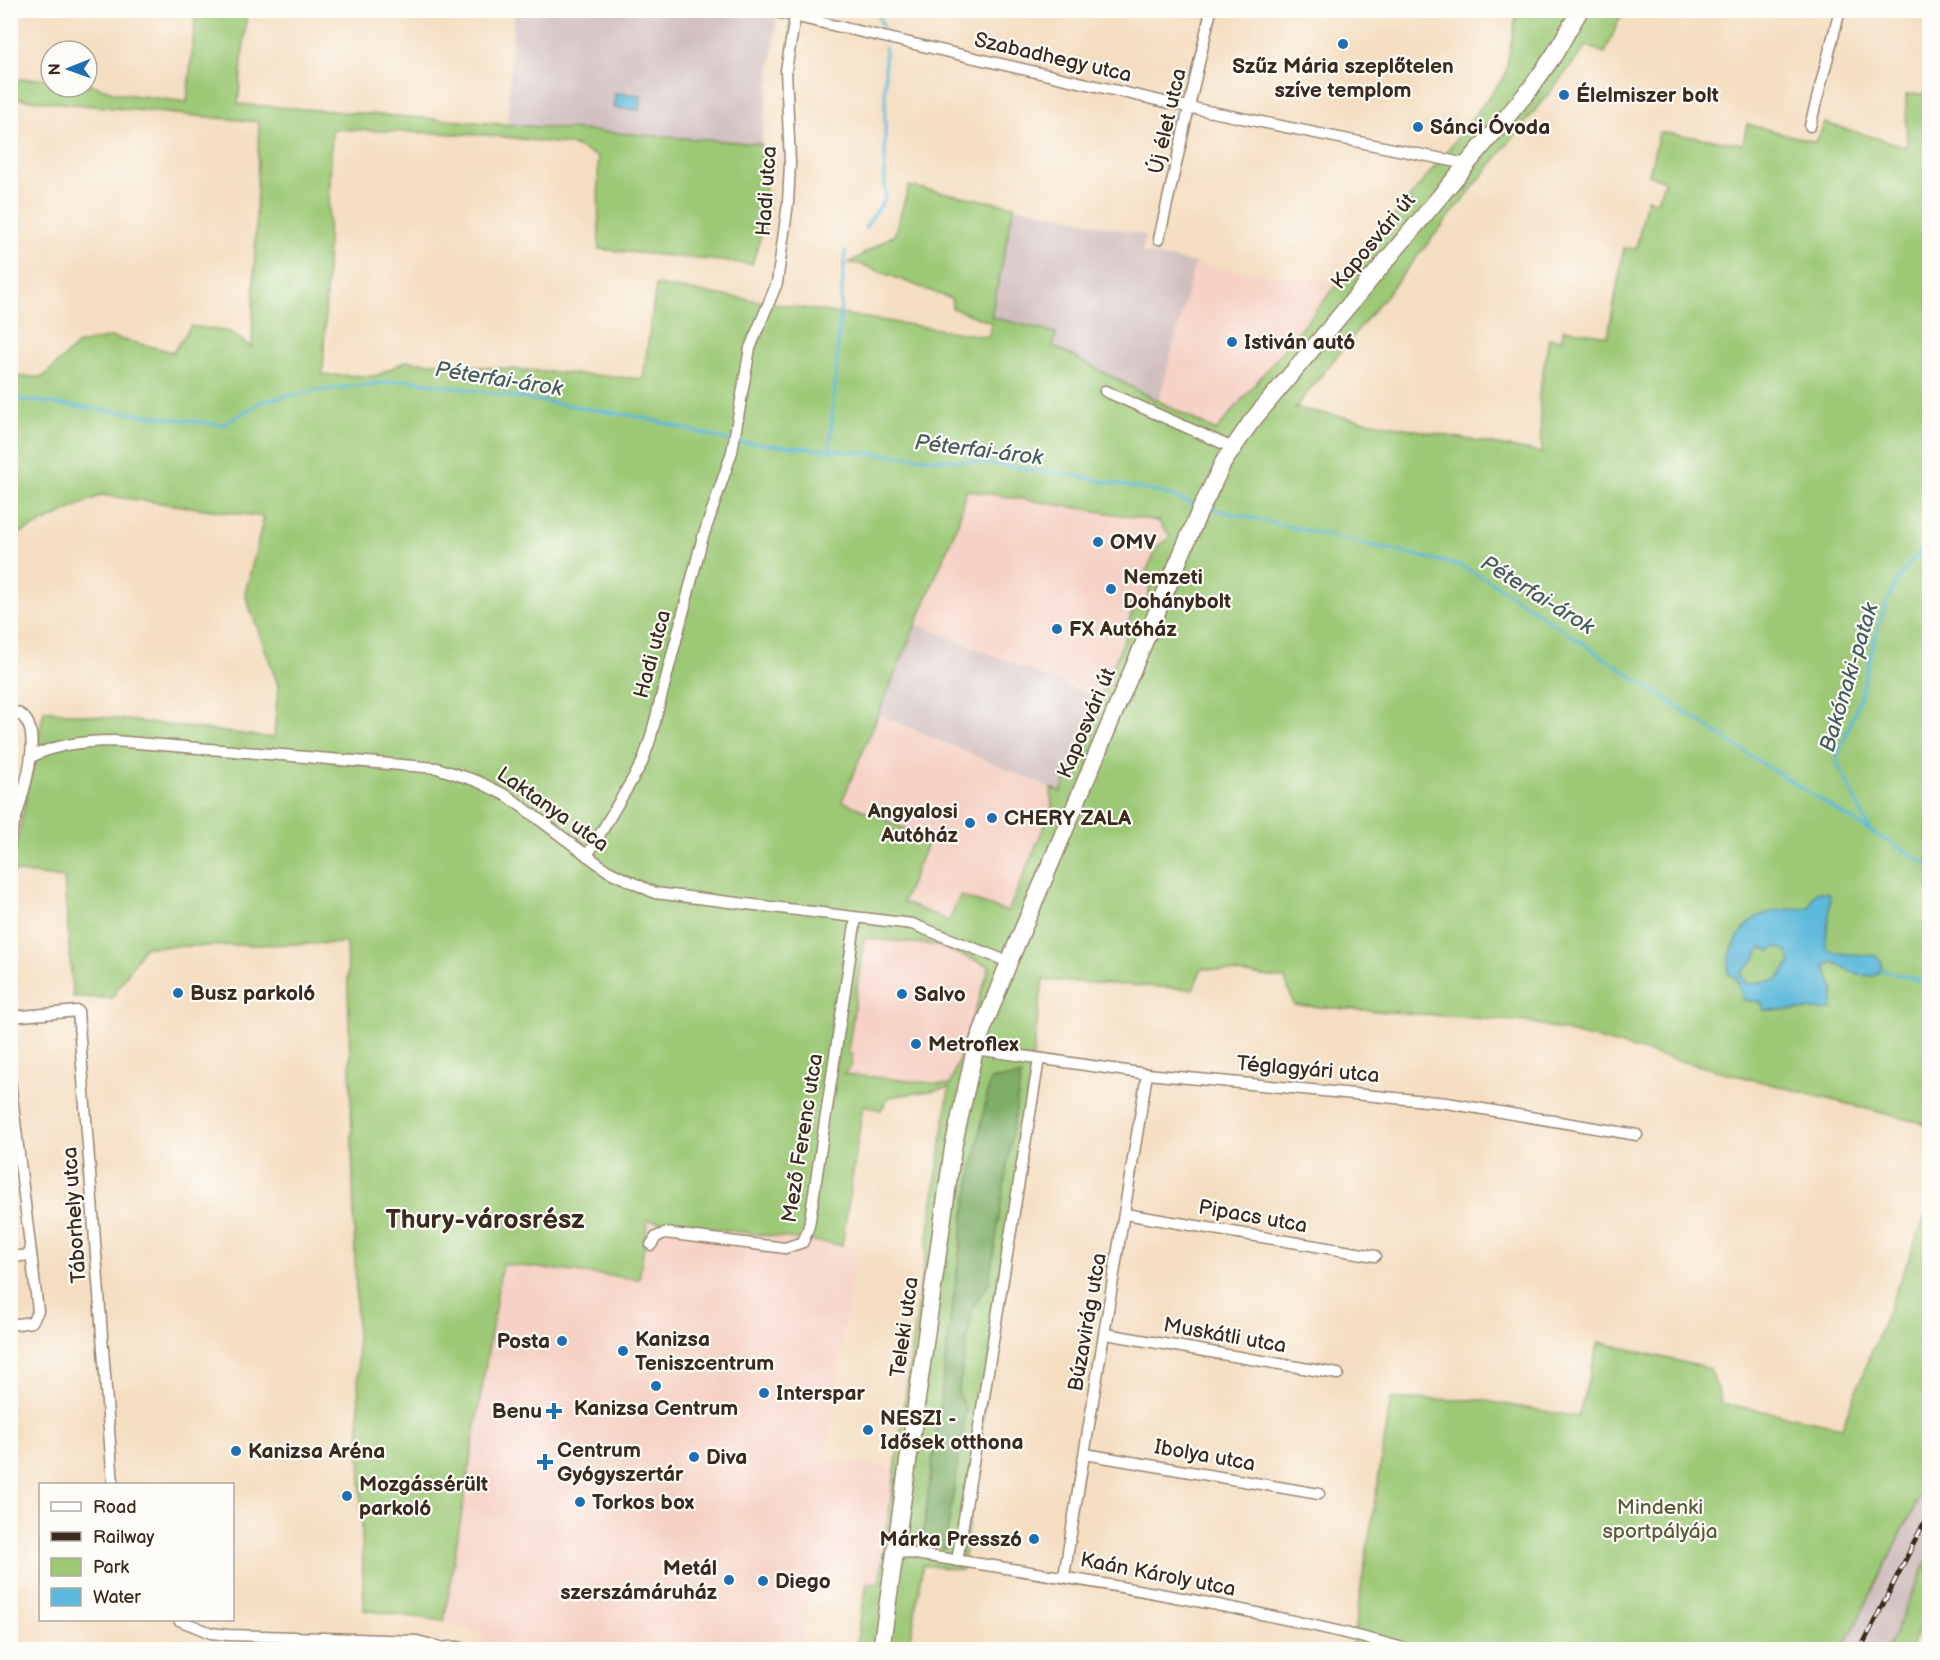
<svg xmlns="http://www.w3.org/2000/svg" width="1940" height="1660" viewBox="0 0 1940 1660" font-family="'Balsamiq Sans',sans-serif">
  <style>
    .built { fill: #f6d1c5 }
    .industrial { fill: #d1bfbf }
    .green { fill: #9dc977; stroke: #6c7a4a; stroke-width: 1.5; fill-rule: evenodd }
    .forest { fill: #7ead68; stroke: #5c6c43; stroke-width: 1.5 }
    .water { fill: #5db9db; stroke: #4c727c; stroke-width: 1.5; fill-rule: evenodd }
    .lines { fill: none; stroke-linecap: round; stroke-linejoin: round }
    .stream { stroke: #5db9db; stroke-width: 3 }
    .minor-casing { stroke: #98846f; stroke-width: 13 }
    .secondary-casing { stroke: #98846f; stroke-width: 19 }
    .minor { stroke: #fff; stroke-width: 10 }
    .secondary { stroke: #fff; stroke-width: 16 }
    .rail-casing { stroke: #3b2a1e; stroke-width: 5 }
    .rail { stroke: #fdfcf7; stroke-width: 3; stroke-dasharray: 9; stroke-linecap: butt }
    .poi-dot { fill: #1f6fb2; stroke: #fdfcf7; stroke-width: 2 }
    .labels { text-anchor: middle; stroke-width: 4.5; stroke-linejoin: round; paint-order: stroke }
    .street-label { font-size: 21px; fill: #3b2a1e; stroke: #fdfcf7 }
    .poi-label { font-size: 21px; font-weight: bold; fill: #3b2a1e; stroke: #fdfcf7; text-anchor: start }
    .park-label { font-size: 21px; fill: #585a39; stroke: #fdfcf7 }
    .water-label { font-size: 22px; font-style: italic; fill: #475c60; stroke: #fdfcf7 }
    .district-label { font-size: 27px; font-weight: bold; fill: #3b2a1e; stroke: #fdfcf7 }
  </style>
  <rect width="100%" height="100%" fill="#fdfcf7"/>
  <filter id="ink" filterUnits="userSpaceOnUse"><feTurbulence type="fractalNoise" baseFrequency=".0167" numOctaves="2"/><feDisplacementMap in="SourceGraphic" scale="12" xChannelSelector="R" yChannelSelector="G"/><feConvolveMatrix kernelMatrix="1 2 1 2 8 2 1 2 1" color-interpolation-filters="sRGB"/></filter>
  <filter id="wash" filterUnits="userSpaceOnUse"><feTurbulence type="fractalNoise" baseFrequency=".008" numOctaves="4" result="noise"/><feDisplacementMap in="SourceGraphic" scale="24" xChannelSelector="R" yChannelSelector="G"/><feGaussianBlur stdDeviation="1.35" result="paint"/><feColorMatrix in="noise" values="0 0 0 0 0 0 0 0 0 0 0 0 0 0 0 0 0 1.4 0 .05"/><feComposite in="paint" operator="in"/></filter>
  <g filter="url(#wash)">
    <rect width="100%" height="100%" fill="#f4ddc0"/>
    <g class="built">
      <path d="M1195 263 1240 272 1328 281 1336 284 1216 431 1159 400Z"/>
      <path d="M966 490 1158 521 1167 529 1170 536 1163 544 1147 579 1149 597 1143 609 1127 604 1133 611 1125 628 1128 630 1099 699 916 624 947 548Z"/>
      <path d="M878 714 1051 788 1052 808 1008 912 961 896 950 921 903 902 842 801Z"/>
      <path d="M864 937 935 945 990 966 950 1085 842 1074 852 1055 848 1052Z"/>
      <path d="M647 1220 856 1247 826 1460 897 1470 879 1584 812 1576 802 1649H491L482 1635 444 1621 502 1264 639 1279Z"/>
    </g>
    <g class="industrial">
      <path d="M734 10 777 19 761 144 507 125 514 11Z"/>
      <path d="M1014 206 1146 235 1142 253 1195 263 1159 400 1053 346 1056 334 991 317Z"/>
      <path d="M916 624 1099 699 1060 792 878 714Z"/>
      <path d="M1929 1478V1557L1887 1649 1843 1650Z"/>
    </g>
    <g class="green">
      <path d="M196 11H247L238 104 761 144 768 213 752 264 599 249 598 157 573 145 486 135 332 129 323 375 376 376 406 361 643 379 656 285 988 337 992 323 952 308V299L860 264 849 263 894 235 909 186 1014 206 991 317 1056 333 1053 346 1216 431 1433 169 1505 76 1517 11H1623L1605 53 1587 46 1295 408 1542 453 1539 394 1549 338 1561 340 1564 329 1608 336 1624 248 1636 249 1647 199 1656 202 1665 181 1649 175 1659 132 1743 144 1747 124 1816 142 1825 123 1907 147 1906 95 1929 93V1125L1530 1022 1294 1005 1285 979 1202 968 1193 989 1043 980 962 1570 923 1565 909 1649H855L867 1583 879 1584 949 1088 889 1097 881 1110 863 1105 842 1245 648 1220 639 1279 502 1264 444 1621 364 1610 347 943 144 947 112 998 73 997 64 878 11 871 44 710 274 738 278 685 245 594 264 517 101 495 10 538 11 377H43L78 344 111 337 173 352 191 326 230 332 252 348 259 122 11 98V80L51 78V87H87V83L116 93 187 102ZM966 490 1158 521 1170 536 1168 540 1158 546 1144 576C1154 586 1148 598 1143 609L1127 604 1125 609 1133 611 1125 629 1128 630 1061 792 1051 788 1052 808 1008 912 960 896 949 921 903 902 929 839 842 801 958 523ZM864 938 935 945 990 966 950 1085 843 1074 851 1067 852 1055 848 1052ZM1020 1076 989 1283 973 1307 958 1393 944 1548 922 1542 965 1209 990 1080Z"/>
      <path d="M1929 1207V1478L1843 1649 1368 1650 1352 1645 1391 1399 1480 1400 1578 1417 1599 1342 1710 1369 1722 1403 1842 1427Z"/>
      <path d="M1929 1557 1930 1608 1909 1649H1887Z"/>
    </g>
    <path class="forest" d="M1021 1076 989 1283 973 1307 958 1393 966 1410 945 1548 922 1543 965 1209 990 1080Z"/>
    <g class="water">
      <path d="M615 93 641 95 640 110 614 108Z"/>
      <path d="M1816 892 1829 893C1833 911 1825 929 1826 948L1838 953 1876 956 1881 960V970L1874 976 1859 975 1833 962 1825 966 1834 990 1832 1010H1764L1761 1002 1743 1000 1736 978 1728 973C1728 950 1742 920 1767 913 1780 909 1796 909 1809 907ZM1761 947 1770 951 1777 947 1787 951 1791 962 1777 980 1746 984 1741 974 1756 958Z"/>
    </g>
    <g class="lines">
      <g class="stream">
        <path d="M875 10 883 26"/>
        <path d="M865 228 885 199V47"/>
        <path d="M10 398 223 425 263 401 313 391 409 380 640 417 731 441"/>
        <path d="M737 442 985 463 1072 475 1162 493 1196 505"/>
        <path d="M830 449 845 251"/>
        <path d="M1208 508 1462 566 1493 583 1754 758 1870 831"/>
        <path d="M1930 543C1882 583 1877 634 1862 690 1855 714 1845 737 1836 759L1870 831 1930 866"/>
        <path d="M1881 970 1930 983"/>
      </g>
    </g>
  </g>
  <g filter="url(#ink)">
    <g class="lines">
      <defs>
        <g id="minor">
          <path d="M767 10 1178 105 1467 164"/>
          <path d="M1810 126 1840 10"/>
          <path d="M1159 239 1211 10"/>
          <path d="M1105 391 1233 448"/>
          <path d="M10 711C55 716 17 810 10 837"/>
          <path d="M31 757C56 744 85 741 114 741L437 768 477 781 509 797 608 871 655 893 912 924 1009 962"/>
          <path d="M587 856 642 763 650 740 702 540 732 452 750 348 777 283 788 203 790 163 786 70 795 17"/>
          <path d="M10 1017 78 1011 113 1484"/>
          <path d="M975 1049 1147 1074 1447 1103 1637 1135"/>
          <path d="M10 1080 38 1311 32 1322 10 1325"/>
          <path d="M1125 1214 1375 1256"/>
          <path d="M651 1245 656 1237 665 1233 785 1248 803 1242 809 1226 856 918"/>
          <path d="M10 1257 31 1255"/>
          <path d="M1106 1334 1338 1374"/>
          <path d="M1085 1454 1319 1494"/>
          <path d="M895 1551C1068 1577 1242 1604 1411 1650"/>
          <path d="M957 1561 1039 1059"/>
          <path d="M1064 1576 1147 1074"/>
          <path d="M179 1620 211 1633 228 1635 417 1641 448 1649"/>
        </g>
        <g id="secondary">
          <path d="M448 1650H459"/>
          <path d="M881 1650 953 1148 975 1049 1009 962 1198 515 1223 463 1251 422 1530 89 1554 55 1580 10"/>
        </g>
      </defs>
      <use href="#minor" class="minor-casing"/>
      <use href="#secondary" class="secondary-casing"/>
      <use href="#minor" class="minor"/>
      <use href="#secondary" class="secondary"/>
      <defs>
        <path id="rail" d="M1860 1650 1930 1511"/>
      </defs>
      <use href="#rail" class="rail-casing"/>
      <use href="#rail" class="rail"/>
    </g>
  </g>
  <g class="poi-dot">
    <circle cx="1343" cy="44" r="6"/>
    <circle cx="1564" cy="95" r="6"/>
    <circle cx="1418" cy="127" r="6"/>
    <circle cx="1232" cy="342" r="6"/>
    <circle cx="1098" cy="542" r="6"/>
    <circle cx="1111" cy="589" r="6"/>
    <circle cx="1057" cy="629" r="6"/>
    <circle cx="992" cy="818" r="6"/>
    <circle cx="970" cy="823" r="6"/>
    <circle cx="178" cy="993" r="6"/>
    <circle cx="902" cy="994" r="6"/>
    <circle cx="916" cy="1044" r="6"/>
    <circle cx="562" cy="1341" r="6"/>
    <circle cx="623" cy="1351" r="6"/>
    <circle cx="656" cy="1386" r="6"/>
    <circle cx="764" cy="1393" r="6"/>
    <path d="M551 1402h6v6h6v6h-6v6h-6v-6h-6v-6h6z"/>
    <circle cx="868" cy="1430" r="6"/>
    <circle cx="236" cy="1451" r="6"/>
    <circle cx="694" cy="1457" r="6"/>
    <path d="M542 1453h6v6h6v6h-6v6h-6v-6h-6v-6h6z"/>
    <circle cx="347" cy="1496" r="6"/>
    <circle cx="580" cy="1502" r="6"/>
    <circle cx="1034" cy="1539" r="6"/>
    <circle cx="729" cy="1580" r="6"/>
    <circle cx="763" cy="1581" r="6"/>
  </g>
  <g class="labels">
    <g class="street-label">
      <text transform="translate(1053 57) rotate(13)" y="7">Szabadhegy utca</text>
      <text transform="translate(1167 121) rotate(-77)" y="7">Új élet utca</text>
      <text transform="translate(766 191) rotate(-86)" y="7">Hadi utca</text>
      <text transform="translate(1373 241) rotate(-50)" y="7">Kaposvári út</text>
      <text transform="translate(652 654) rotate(-75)" y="7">Hadi utca</text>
      <text transform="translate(1086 723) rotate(-67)" y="7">Kaposvári út</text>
      <text transform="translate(553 809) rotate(35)" y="7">Laktanya utca</text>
      <text transform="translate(1308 1069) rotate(5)" y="7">Téglagyári utca</text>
      <text transform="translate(802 1138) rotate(-81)" y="7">Mező Ferenc utca</text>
      <text transform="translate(74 1215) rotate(-94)" y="7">Táborhely utca</text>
      <text transform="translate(1253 1216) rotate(10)" y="7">Pipacs utca</text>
      <text transform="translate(1087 1322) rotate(-80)" y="7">Búzavirág utca</text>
      <text transform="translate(904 1327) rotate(-82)" y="7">Teleki utca</text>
      <text transform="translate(1225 1335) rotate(10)" y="7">Muskátli utca</text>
      <text transform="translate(1205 1455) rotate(10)" y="7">Ibolya utca</text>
      <text transform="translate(1158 1574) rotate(11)" y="7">Kaán Károly utca</text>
    </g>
    <g class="poi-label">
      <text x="1343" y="73" text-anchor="middle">Szűz Mária szeplőtelen<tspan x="1343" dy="24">szíve templom</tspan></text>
      <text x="1576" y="102">Élelmiszer bolt</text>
      <text x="1430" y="134">Sánci Óvoda</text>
      <text x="1244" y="349">Istiván autó</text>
      <text x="1110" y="549">OMV</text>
      <text x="1123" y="584">Nemzeti<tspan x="1123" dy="24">Dohánybolt</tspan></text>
      <text x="1069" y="636">FX Autóház</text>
      <text x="958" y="818" text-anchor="end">Angyalosi<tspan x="958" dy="24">Autóház</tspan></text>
      <text x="1004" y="825">CHERY ZALA</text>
      <text x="190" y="1000">Busz parkoló</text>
      <text x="914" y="1001">Salvo</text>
      <text x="928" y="1051">Metroflex</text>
      <text x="635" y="1346">Kanizsa<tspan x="635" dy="24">Teniszcentrum</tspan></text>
      <text x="550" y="1348" text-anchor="end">Posta</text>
      <text x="776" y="1400">Interspar</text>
      <text x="656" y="1415" text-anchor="middle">Kanizsa Centrum</text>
      <text x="542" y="1418" text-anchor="end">Benu</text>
      <text x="880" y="1425">NESZI -<tspan x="880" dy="24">Idősek otthona</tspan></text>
      <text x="557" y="1457">Centrum<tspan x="557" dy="24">Gyógyszertár</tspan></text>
      <text x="248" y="1458">Kanizsa Aréna</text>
      <text x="706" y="1464">Diva</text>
      <text x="359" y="1491">Mozgássérült<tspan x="359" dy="24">parkoló</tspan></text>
      <text x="592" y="1509">Torkos box</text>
      <text x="1022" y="1546" text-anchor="end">Márka Presszó</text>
      <text x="717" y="1575" text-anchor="end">Metál<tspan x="717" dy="24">szerszámáruház</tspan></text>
      <text x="775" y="1588">Diego</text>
    </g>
    <g class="park-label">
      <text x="1660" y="1514">Mindenki<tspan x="1660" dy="24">sportpályája</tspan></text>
    </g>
    <g class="water-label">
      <text transform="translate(499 378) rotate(9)" y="8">Péterfai-árok</text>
      <text transform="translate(979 449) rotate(7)" y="8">Péterfai-árok</text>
      <text transform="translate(1538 594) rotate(32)" y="8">Péterfai-árok</text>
      <text transform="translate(1848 677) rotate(-73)" y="8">Bakónaki-patak</text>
    </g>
    <g class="district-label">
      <text x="485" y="1228">Thury-városrész</text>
    </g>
  </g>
  <rect width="1940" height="1660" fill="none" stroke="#fdfcf7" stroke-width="36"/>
  <rect x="39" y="1483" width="195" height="138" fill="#fdfcf7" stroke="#afa8a0" stroke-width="1.5"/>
  <rect x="51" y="1502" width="30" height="9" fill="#ffffff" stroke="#afa8a0" stroke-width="1.5"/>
  <text x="93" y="1513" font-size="18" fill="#3b2a1e">Road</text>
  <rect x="51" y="1532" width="30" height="9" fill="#3b2a1e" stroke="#afa8a0" stroke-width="1.5"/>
  <text x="93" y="1543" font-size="18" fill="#3b2a1e">Railway</text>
  <rect x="51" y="1558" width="30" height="18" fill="#9dc977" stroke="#afa8a0" stroke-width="1.5"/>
  <text x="93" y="1573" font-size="18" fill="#3b2a1e">Park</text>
  <rect x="51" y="1588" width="30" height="18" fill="#5db9db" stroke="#afa8a0" stroke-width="1.5"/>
  <text x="93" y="1603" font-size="18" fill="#3b2a1e">Water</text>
  <g transform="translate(69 69) rotate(269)"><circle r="28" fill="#fdfcf7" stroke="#afa8a0" stroke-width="1.5"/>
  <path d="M0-4.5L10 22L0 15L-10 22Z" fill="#1f6fb2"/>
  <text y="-9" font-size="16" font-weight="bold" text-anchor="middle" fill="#3b2a1e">N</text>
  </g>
</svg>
